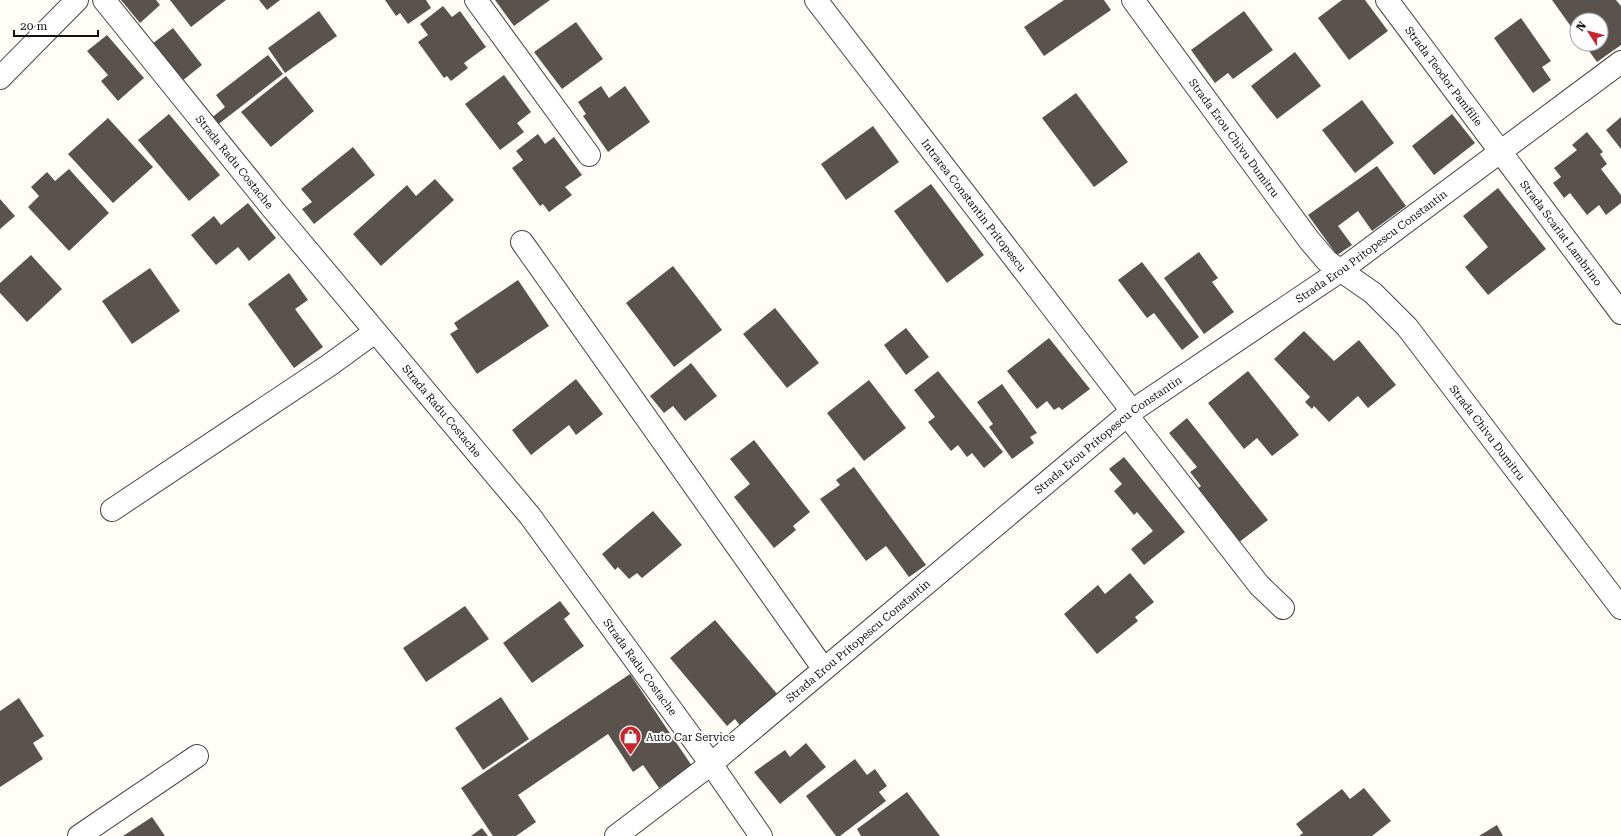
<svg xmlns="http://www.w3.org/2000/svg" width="1621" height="836" viewBox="0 0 1621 836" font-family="'Roboto Serif',serif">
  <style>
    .building { fill: #5a524d }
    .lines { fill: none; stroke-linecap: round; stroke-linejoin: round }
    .street-casing { stroke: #444; stroke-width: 24 }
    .street { stroke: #fff; stroke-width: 22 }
    .labels { text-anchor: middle; stroke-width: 4; stroke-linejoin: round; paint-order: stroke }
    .street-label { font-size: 11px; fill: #111; stroke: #fff }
    .poi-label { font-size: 11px; fill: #111; stroke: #fff; text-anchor: start }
  </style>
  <rect width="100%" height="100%" fill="#fffdf5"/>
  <g class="building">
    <path d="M121 0H156L160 5 140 23Z"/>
    <path d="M170 0H226L191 27Z"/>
    <path d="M259 0H280L267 10Z"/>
    <path d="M385 0H426L431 8 408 24 400 13 396 16Z"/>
    <path d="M495 0H550L514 26Z"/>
    <path d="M1064 0H1104L1111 10 1044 56 1024 27Z"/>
    <path d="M1342 0H1365L1388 31 1349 60 1318 18Z"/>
    <path d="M1552 0H1616L1621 6V45L1597 62 1584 44H1601V20H1577V35Z"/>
    <path d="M443 6 452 17 460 11 486 47 464 63 468 68 451 81 447 76 444 78 418 42 428 35 420 24Z"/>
    <path d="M319 11 337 36 285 73 268 48Z"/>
    <path d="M1244 11 1273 50 1233 79 1228 73 1215 83 1191 50Z"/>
    <path d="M1521 18 1551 61 1542 67 1551 80 1533 93 1494 38Z"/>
    <path d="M576 22 603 59 562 89 534 52Z"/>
    <path d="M173 28 202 65 182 81 152 44Z"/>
    <path d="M107 35 144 78 118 101 101 81 108 75 87 51Z"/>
    <path d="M1295 52 1321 86 1277 119 1251 86Z"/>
    <path d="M268 55 283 74 216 126 210 119 225 107 216 95Z"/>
    <path d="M504 75 531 112 517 123 524 132 500 150 465 104Z"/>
    <path d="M286 76 314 111 271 147 241 112Z"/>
    <path d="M601 86 609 98 625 86 650 122 608 152 583 116 586 114 578 102Z"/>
    <path d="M1076 93 1128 162 1094 187 1042 118Z"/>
    <path d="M1362 100 1394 143 1355 173 1322 130Z"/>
    <path d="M169 114 220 175 189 201 138 140Z"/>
    <path d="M1452 114 1475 143 1434 175 1412 146Z"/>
    <path d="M1621 117V149L1606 130Z"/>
    <path d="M108 118 153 167 113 203 68 154Z"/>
    <path d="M873 126 899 162 846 200 821 164Z"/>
    <path d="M1587 132 1603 152 1600 154 1607 164 1601 169 1621 195V203L1606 215 1599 205 1587 215 1570 193 1564 198 1553 183 1561 177 1554 168 1577 150 1572 145Z"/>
    <path d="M538 134 545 144 554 137 582 175 565 187 572 195 549 212 543 204 540 206 512 168 523 160 516 151Z"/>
    <path d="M353 147 375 175 314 224 302 209 312 202 301 189Z"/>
    <path d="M1377 166 1406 206 1372 231 1358 211 1338 226 1352 245 1337 255 1308 215Z"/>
    <path d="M69 169 109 213 69 251 28 207 39 196 31 187 47 172 55 181Z"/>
    <path d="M435 179 454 200 381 266 353 234 407 185 416 196Z"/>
    <path d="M931 184 984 255 947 283 894 211Z"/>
    <path d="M1498 188 1546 249 1488 295 1465 267 1488 247 1463 216Z"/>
    <path d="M0 199 15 216 0 229Z"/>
    <path d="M248 203 276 238 249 261 238 247 216 265 191 235 214 216 221 225Z"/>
    <path d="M1199 252 1218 278 1212 282 1234 312 1204 334 1164 278Z"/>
    <path d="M31 255 62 289 27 322 0 293V283Z"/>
    <path d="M1142 262 1199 337 1182 350 1154 313 1147 318 1118 280Z"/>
    <path d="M673 266 722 330 674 367 626 303Z"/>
    <path d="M150 268 180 311 132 344 102 301Z"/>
    <path d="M289 273 308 300 295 309 323 347 294 368 248 304Z"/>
    <path d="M518 280 549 326 477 374 450 334 458 329 454 323Z"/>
    <path d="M775 308 819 363 787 388 743 334Z"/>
    <path d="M906 328 929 357 906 375 884 345Z"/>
    <path d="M1304 331 1334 361 1359 340 1396 385 1368 408 1358 396 1329 422 1314 406 1312 409 1305 402 1310 397 1274 359Z"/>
    <path d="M1049 338 1090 389 1062 410 1059 407 1054 410 1047 401 1037 409 1007 371Z"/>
    <path d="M691 363 717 396 685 421 673 406 664 413 650 396Z"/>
    <path d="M938 371 1003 452 984 468 972 453 967 457 958 445 951 451 928 422 935 417 914 390Z"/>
    <path d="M1248 371 1299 435 1272 456 1257 438 1244 449 1208 403Z"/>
    <path d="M576 379 603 414 576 435 569 425 531 455 512 430Z"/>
    <path d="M869 380 906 428 864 461 827 413Z"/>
    <path d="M1002 384 1037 433 1030 437 1034 443 1012 459 989 427 993 424 977 402Z"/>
    <path d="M1187 418 1268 520 1238 543 1196 490 1201 486 1190 472 1197 467 1169 433Z"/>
    <path d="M754 440 810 512 793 526 796 530 774 548 734 497 750 484 730 459Z"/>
    <path d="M1124 457 1185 532 1144 565 1131 549 1153 531 1137 512 1134 515 1114 491 1122 484 1109 469Z"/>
    <path d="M854 467 926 565 909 577 886 546 866 561 820 499 840 485 836 480Z"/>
    <path d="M653 511 682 545 642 578 637 573 629 579 618 567 615 570 602 554Z"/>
    <path d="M1130 573 1154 602 1135 617 1138 621 1097 654 1064 614 1098 585 1105 594Z"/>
    <path d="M560 601 570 614 564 619 584 646 532 683 503 643Z"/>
    <path d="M465 606 489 639 426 682 403 648Z"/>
    <path d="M715 620 778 695 741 727 735 719 727 726 670 658Z"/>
    <path d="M630 674 692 766 659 788 643 765 633 772 608 734 518 795 536 822 516 836H493L461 788Z"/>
    <path d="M501 697 529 739 483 770 455 728Z"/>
    <path d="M19 698 44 736 33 743 43 759 0 787V711Z"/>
    <path d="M806 743 826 767 780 804 754 772 785 750 790 757Z"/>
    <path d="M855 759 867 775 875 769 887 786 879 792 886 801 840 836H836L806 796Z"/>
    <path d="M1364 788 1391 821 1372 836H1299L1303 833 1296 824 1342 789 1350 799Z"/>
    <path d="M907 792 940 836H861L857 829Z"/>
    <path d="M152 817 165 836H123Z"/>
    <path d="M1497 825 1503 836H1479Z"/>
    <path d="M482 828 488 836H471Z"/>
  </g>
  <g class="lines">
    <defs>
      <g id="street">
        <path id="s1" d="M104 0 272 208 530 516 711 764 761 836"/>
        <path d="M476 0 589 155"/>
        <path id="s2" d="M816 0 1132 411"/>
        <path id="s3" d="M1133 0 1309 240 1327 261 1373 293 1407 327 1621 608"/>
        <path id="s4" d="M1387 0 1621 313"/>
        <path d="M0 78 77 0"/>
        <path d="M522 242 823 668"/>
        <path d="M1127 415 1259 585 1283 608"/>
        <path d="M112 510 328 366 375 332"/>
        <path d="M79 836 197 756"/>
        <path id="s5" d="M616 836 711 764 1132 411 1340 271 1621 62"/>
      </g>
    </defs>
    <use href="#street" class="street-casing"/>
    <use href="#street" class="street"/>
  </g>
  <defs>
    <symbol id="shop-pin" viewBox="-11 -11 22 30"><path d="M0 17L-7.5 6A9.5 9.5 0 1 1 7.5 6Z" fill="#c4262e" stroke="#fff"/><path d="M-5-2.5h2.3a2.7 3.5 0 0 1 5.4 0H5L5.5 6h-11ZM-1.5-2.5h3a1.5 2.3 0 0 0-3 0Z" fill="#fff"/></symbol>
  </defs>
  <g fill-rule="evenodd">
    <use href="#shop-pin" x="618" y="724" width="25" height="34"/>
  </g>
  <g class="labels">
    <g class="street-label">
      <text dy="4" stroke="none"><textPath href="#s4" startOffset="95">Strada Teodor Pamfilie</textPath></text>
      <text dy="4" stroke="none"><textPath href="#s3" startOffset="171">Strada Erou Chivu Dumitru</textPath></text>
      <text dy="4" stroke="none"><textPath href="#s1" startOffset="208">Strada Radu Costache</textPath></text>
      <text dy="4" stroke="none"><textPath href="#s2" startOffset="259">Intrarea Constantin Pritopescu</textPath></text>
      <text dy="4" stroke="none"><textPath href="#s4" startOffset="291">Strada Scarlat Lambrino</textPath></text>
      <text dy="4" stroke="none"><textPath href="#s5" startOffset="959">Strada Erou Pritopescu Constantin</textPath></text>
      <text dy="4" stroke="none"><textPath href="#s1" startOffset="532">Strada Radu Costache</textPath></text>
      <text dy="4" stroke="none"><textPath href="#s3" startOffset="562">Strada Chivu Dumitru</textPath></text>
      <text dy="4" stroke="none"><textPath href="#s5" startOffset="635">Strada Erou Pritopescu Constantin</textPath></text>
      <text dy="4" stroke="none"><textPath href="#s5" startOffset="311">Strada Erou Pritopescu Constantin</textPath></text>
      <text dy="4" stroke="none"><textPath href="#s1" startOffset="856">Strada Radu Costache</textPath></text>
    </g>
    <g class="poi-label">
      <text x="646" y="741">Auto Car Service</text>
    </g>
  </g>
  <g transform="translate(1589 32) rotate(306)"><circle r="19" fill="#ffffff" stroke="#a0a0a0"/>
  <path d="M0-3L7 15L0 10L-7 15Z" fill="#c4262e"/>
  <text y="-6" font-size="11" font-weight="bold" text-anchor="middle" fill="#111111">N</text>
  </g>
  <path d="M14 30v6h84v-6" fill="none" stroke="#111111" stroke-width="2"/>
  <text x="20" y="30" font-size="12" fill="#111111" stroke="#ffffff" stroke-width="3" paint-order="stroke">20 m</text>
</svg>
